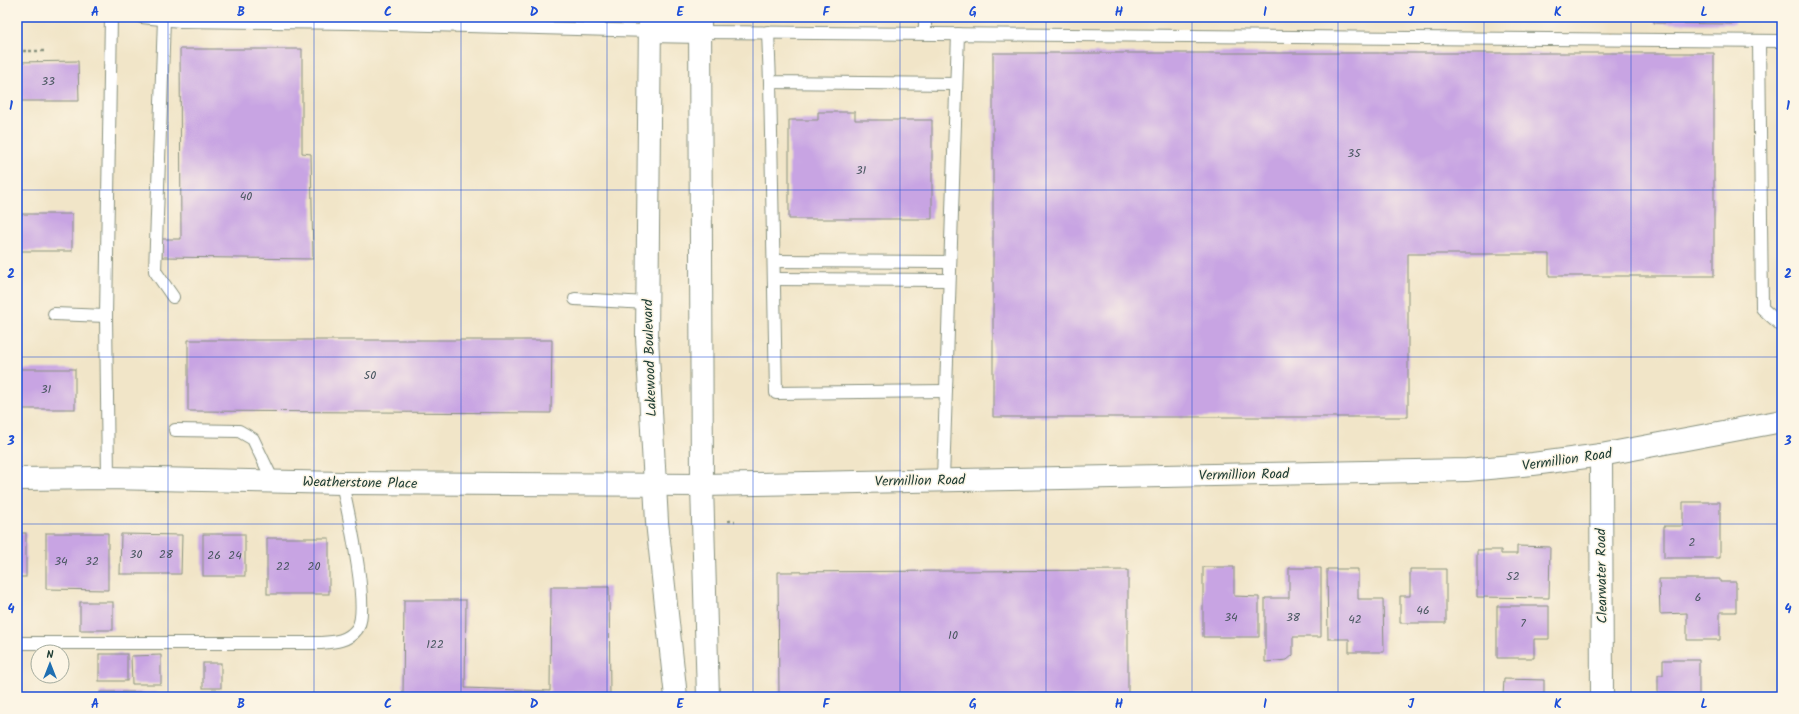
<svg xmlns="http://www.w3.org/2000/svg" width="1799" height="714" viewBox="0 0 1799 714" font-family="Kalam,sans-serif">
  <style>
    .building { fill: #c8a4e3 }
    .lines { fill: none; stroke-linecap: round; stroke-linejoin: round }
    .service-casing { stroke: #88917e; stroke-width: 14 }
    .minor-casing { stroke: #88917e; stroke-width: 24 }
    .tertiary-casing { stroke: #88917e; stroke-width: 24 }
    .path { stroke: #88917e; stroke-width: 2.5; stroke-dasharray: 3 3; stroke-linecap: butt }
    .service { stroke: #fff; stroke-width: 12 }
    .minor { stroke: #fff; stroke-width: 22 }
    .tertiary { stroke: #fff; stroke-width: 22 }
    .grid { fill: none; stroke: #1d4ed8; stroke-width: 1; stroke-opacity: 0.55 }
    .labels { text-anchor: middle; stroke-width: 3; stroke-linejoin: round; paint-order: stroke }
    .number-label { font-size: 12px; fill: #495760 }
    .street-label { font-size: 14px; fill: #1f3d34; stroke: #fcf5e5 }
    .neatline { fill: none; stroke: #1d4ed8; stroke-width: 1.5 }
    .grid-label { font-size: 13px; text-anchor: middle; font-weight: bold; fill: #1d4ed8 }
  </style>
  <rect width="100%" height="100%" fill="#fcf5e5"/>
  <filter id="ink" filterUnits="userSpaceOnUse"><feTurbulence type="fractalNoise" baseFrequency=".025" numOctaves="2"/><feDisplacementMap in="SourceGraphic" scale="8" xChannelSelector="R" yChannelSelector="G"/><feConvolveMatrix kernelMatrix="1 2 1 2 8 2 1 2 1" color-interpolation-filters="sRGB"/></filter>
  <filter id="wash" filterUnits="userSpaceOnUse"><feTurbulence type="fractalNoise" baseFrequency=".012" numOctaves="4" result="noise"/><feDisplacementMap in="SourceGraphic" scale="16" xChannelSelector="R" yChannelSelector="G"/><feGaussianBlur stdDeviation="0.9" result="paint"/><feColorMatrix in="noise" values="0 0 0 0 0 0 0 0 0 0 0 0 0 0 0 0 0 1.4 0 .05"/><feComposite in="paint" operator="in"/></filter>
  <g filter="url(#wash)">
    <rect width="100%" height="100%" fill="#f1e5c8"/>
    <g id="blocks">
      <g class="building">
        <path d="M1654 17H1734V24L1654 23Z"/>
        <path d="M180 49H302V153L311 154 313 259 162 257V239H181Z"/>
        <path d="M993 53H1714V276H1549V254H1408V417H993Z"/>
        <path d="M78 61 79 101H17V62Z"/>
        <path d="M818 112H855V120H932V219H789V120H818Z"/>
        <rect x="17" y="214" width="55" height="37"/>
        <path d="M188 340H552L551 413 188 411Z"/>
        <rect x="17" y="369" width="58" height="40"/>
        <path d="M1683 502H1720V558H1664V526H1683Z"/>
        <rect x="17" y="533" width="9" height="44"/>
        <path d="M46 533H108V590L46 589Z"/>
        <path d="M121 534 182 535 181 574H120Z"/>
        <rect x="203" y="534" width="42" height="42"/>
        <rect x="267" y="538" width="62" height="56"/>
        <path d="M1517 546 1550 547 1549 598 1477 597V550H1501V554H1517Z"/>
        <path d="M1203 567H1234V596L1259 597V637H1203Z"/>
        <path d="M1289 568H1321V637H1293V655L1287 660 1265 662V598H1289Z"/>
        <path d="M1327 569H1358V599H1383L1384 652H1349V639H1328Z"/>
        <path d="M1410 569H1446V623H1400V596H1410Z"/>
        <path d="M1128 570V697H779L778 572Z"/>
        <path d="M1659 579H1720V582H1736V612H1720V640H1687V613L1660 614Z"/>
        <path d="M551 587H609L610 697H403L404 600H466L465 688 550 691Z"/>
        <rect x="80" y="602" width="33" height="28"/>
        <path d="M1497 606H1549V639H1534V658H1497Z"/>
        <rect x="99" y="654" width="28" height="27"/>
        <path d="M161 655V684H132L131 656Z"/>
        <path d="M1663 660H1699V695H1729V697H1658V675H1663Z"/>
        <rect x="203" y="663" width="18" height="25"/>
        <path d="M1504 679 1544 680V697H1503Z"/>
        <rect x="100" y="692" width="57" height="5"/>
      </g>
    </g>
  </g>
  <g filter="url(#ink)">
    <use href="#blocks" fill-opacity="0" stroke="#88917e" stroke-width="1"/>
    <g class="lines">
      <defs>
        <g id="service">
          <path d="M142 17 180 21 354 23 650 31"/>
          <path d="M164 19 155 271 173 297"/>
          <path d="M701 32 1782 41"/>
          <path d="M768 32 770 82 956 84"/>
          <path d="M925 33V17"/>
          <path d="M1759 41 1762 308 1782 326"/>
          <path d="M770 82 776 393 945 391"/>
          <path d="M774 261 949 262"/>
          <path d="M774 279 949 280"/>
          <path d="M575 299 647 303"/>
          <path d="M54 314 106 316"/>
          <path d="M175 430 239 431 253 439 273 481"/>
          <path d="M108 478 106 316 111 17"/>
          <path d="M943 479 958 34"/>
          <path d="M17 643H321C335 642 348 641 357 629 371 611 347 507 342 483"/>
        </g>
        <g id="minor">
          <path d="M650 31 701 32"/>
          <path d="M1601 455 1602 697"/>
          <path d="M17 479 108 478 342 483 702 485 1467 470 1533 464 1601 455 1782 421"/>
        </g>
        <g id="tertiary">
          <path d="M650 17 647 337 657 522 676 697"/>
          <path d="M700 17 702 485 708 697"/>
        </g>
      </defs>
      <use href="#service" class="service-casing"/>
      <use href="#minor" class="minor-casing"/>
      <use href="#tertiary" class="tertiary-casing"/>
      <g class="path">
        <path d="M17 51H44"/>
        <path d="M728 521H735"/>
      </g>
      <use href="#service" class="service"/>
      <use href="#minor" class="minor"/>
      <use href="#tertiary" class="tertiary"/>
    </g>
  </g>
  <path class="grid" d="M168 17V697M314 17V697M461 17V697M607 17V697M753 17V697M900 17V697M1046 17V697M1192 17V697M1338 17V697M1484 17V697M1631 17V697M17 190H1782M17 357H1782M17 524H1782"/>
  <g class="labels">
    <g class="number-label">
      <text x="48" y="85">33</text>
      <text x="1354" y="157">35</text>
      <text x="861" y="174">31</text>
      <text x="246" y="200">40</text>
      <text x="370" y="379">50</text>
      <text x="46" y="393">31</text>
      <text x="1692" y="546">2</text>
      <text x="136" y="558">30</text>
      <text x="166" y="558">28</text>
      <text x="214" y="559">26</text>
      <text x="235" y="559">24</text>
      <text x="61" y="565">34</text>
      <text x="92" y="565">32</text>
      <text x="283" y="570">22</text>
      <text x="314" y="570">20</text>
      <text x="1513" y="580">52</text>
      <text x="1698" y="601">6</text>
      <text x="1423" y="614">46</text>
      <text x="1231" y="621">34</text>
      <text x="1293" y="621">38</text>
      <text x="1355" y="623">42</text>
      <text x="1523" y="627">7</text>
      <text x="953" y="639">10</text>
      <text x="435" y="648">122</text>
    </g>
    <g class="street-label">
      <text transform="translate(649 358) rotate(-92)" y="5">Lakewood Boulevard</text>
      <text transform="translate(1567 459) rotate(-8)" y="5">Vermillion Road</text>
      <text transform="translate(1244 474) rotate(-1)" y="5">Vermillion Road</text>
      <text transform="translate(920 480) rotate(-1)" y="5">Vermillion Road</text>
      <text transform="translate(360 482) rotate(1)" y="5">Weatherstone Place</text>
      <text transform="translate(1601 576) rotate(-91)" y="5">Clearwater Road</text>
    </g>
  </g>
  <rect width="1799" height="714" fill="none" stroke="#fcf5e5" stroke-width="44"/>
  <g transform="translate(50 664)"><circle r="19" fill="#fcf5e5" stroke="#a4ab9e"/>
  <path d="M0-3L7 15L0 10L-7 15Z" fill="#1f6fb2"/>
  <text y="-6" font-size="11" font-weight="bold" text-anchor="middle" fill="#1f3d34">N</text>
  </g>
  <rect x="22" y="22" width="1755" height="670" class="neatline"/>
  <g class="grid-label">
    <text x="95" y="16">A</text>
    <text x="241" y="16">B</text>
    <text x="388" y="16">C</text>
    <text x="534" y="16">D</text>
    <text x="680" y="16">E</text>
    <text x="826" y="16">F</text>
    <text x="973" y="16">G</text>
    <text x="1119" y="16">H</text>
    <text x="1265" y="16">I</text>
    <text x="1411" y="16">J</text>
    <text x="1558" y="16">K</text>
    <text x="1704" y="16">L</text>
    <text x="11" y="110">1</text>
    <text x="1788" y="110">1</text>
    <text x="11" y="278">2</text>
    <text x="1788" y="278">2</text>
    <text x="11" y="445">3</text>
    <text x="1788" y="445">3</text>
    <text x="11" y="613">4</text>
    <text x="1788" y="613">4</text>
    <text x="95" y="708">A</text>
    <text x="241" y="708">B</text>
    <text x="388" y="708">C</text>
    <text x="534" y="708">D</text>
    <text x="680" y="708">E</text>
    <text x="826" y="708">F</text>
    <text x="973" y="708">G</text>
    <text x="1119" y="708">H</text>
    <text x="1265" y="708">I</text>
    <text x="1411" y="708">J</text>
    <text x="1558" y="708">K</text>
    <text x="1704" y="708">L</text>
  </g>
</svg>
